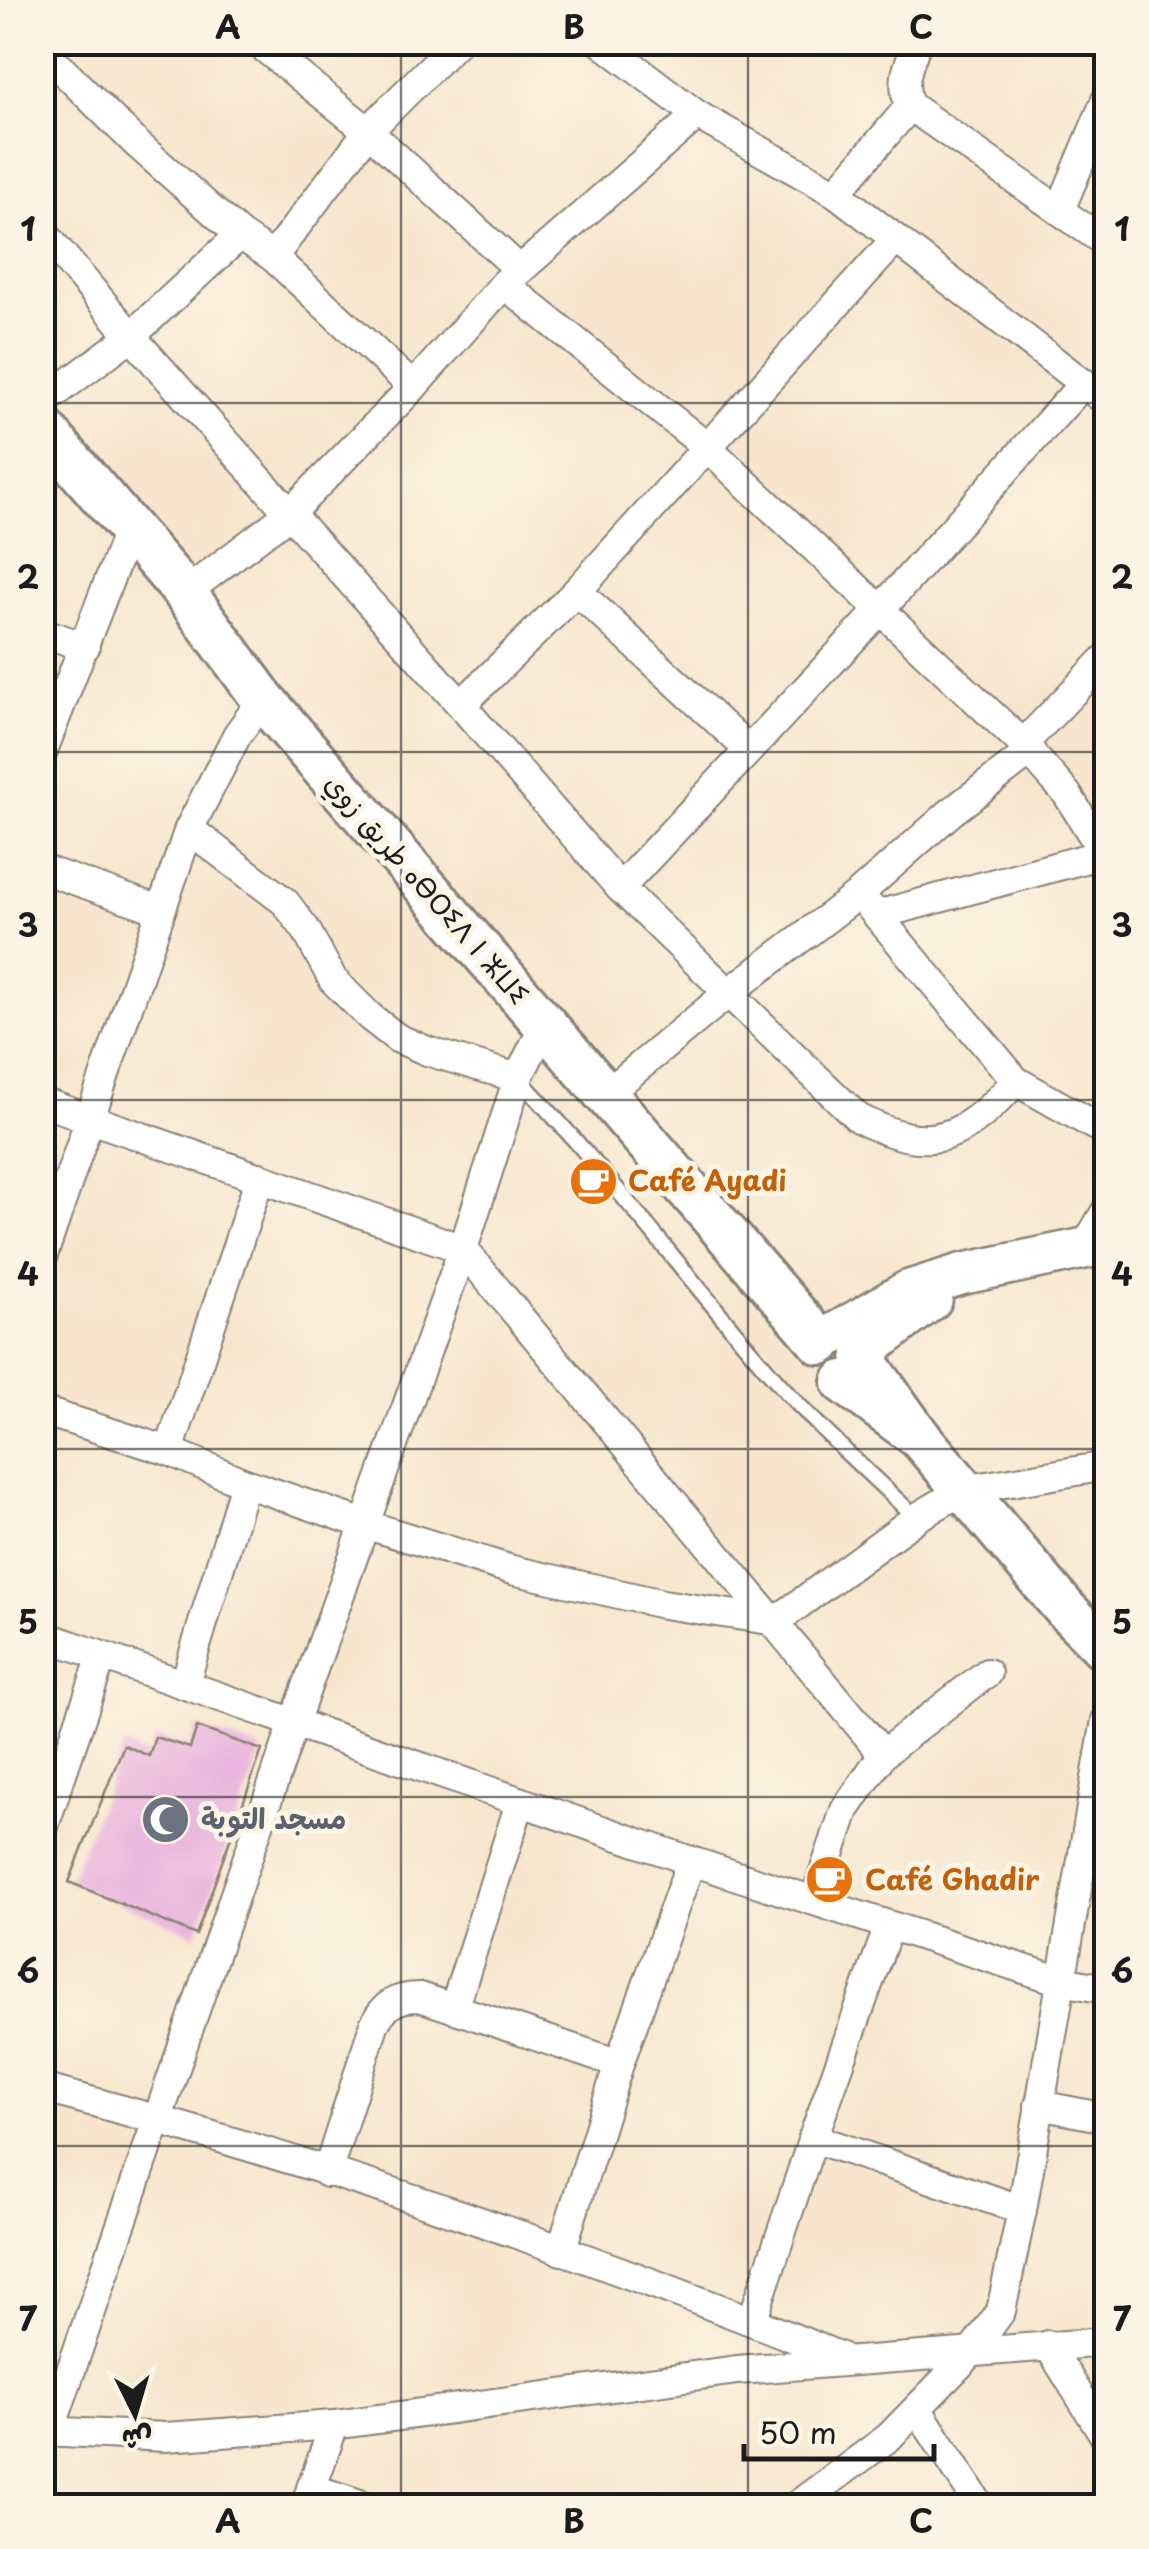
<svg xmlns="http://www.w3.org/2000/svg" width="1149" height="2549" viewBox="0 0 1149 2549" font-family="'Playpen Sans','Playpen Sans Arabic','Noto Sans Tifinagh',sans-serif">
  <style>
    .building { fill: #e8afdd }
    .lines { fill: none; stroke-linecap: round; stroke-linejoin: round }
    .service-casing { stroke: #8a8174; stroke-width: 19 }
    .minor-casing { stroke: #8a8174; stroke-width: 32 }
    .secondary-casing { stroke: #8a8174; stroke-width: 45 }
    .primary-casing { stroke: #8a8174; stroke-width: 48 }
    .service { stroke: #fff; stroke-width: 14 }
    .minor { stroke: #fff; stroke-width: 28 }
    .secondary { stroke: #fff; stroke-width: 40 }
    .primary { stroke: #fff; stroke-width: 42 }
    .grid { fill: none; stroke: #1c1c1c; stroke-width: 2.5; stroke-opacity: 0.55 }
    .labels { text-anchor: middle; stroke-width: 10; stroke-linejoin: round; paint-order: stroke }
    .street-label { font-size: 28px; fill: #1c1c1c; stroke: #fcf5e5 }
    .food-label { font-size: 28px; font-weight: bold; fill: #c56008; stroke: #fcf5e5; text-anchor: start }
    .worship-label { font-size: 28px; font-weight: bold; fill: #5b616d; stroke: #fcf5e5; text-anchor: start }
    .neatline { fill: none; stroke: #1c1c1c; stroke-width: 4 }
    .grid-label { font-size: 32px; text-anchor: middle; font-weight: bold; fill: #1c1c1c }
  </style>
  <rect width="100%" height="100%" fill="#fcf5e5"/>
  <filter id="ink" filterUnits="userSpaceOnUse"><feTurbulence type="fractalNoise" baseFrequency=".01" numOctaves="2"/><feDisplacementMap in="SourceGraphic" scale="20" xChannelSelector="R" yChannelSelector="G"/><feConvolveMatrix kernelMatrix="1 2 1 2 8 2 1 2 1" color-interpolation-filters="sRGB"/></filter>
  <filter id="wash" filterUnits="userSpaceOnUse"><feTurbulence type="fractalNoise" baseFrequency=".0048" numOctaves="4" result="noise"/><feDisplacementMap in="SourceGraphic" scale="40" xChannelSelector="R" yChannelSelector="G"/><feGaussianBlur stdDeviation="2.25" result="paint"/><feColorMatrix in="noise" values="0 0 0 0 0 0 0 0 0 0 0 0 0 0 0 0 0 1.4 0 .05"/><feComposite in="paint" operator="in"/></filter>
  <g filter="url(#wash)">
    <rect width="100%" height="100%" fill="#f7e6cd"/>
    <g id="blocks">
      <path class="building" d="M197 1727 262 1750 196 1935 69 1882 124 1745 149 1756 155 1737 190 1748Z"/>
    </g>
  </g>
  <g filter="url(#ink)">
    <use href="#blocks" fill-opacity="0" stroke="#8a8174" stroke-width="2.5"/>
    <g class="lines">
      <defs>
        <path id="service" d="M518 1078C609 1173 688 1279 775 1379 818 1428 868 1472 916 1518"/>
        <g id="minor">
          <path d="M257 42 368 131 520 270"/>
          <path d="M601 42 697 115 836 193 1106 401"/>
          <path d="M46 54 137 144 240 235 273 257 413 387"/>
          <path d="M910 106 1106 243"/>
          <path d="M836 193 910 106C899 84 909 64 917 42"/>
          <path d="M1060 210 1106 100"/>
          <path d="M42 231 131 336 461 705 620 888 858 1118C932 1156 963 1139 1016 1081"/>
          <path d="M273 257 368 131 457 42"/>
          <path d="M504 284 708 448 1023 744 1067 794 1106 857"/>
          <path d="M42 403 131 336 240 235"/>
          <path d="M577 591 749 750"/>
          <path d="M185 593 290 513 413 387 504 284 697 115"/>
          <path d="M42 632 85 647"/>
          <path d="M461 705 577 591 895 240"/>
          <path d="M1023 744 1106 658"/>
          <path d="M42 753 129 529"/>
          <path d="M189 829 285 902 306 930 333 980 370 1017 397 1038 427 1051 518 1078"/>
          <path d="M42 869 160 910"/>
          <path d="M620 888 880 610 1084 383"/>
          <path d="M859 894 1016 1081 1106 1132"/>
          <path d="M877 915 1106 853"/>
          <path d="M605 1095 727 994 859 894 950 813 1031 751"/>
          <path d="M42 1102 463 1249 883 1754"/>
          <path d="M1084 1248 1106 1211"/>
          <path d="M42 1258 189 829 237 735 263 699"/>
          <path d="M42 1411 169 1451 245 1483 364 1524 512 1570 663 1604 776 1621 916 1518 963 1490 1106 1466"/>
          <path d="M169 1451 260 1177"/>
          <path d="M42 1635 691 1861 1061 1981 1106 1989"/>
          <path d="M185 1683 245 1483"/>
          <path d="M42 1832 102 1656"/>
          <path d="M815 1899 845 1810 883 1754 987 1673"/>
          <path d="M454 2008 520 1803"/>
          <path d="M42 2088C313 2160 582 2251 841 2357"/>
          <path d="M1039 2105 1106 2118"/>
          <path d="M813 2138 1022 2210"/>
          <path d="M327 2173 374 2025C384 2004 397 1997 420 1997L619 2064"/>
          <path d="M561 2251 619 2064 691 1861"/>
          <path d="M752 2321 813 2138 889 1926"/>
          <path d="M1048 2345 1106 2438"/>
          <path d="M918 2410 980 2506"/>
          <path d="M42 2431 166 2437 334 2425 737 2370 1106 2342"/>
          <path d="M50 2431 294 1723 463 1249 518 1078 544 1026"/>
          <path d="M311 2488 366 2506"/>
          <path d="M305 2506 334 2425"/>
          <path d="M796 2506 889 2437 970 2354 1001 2311 1022 2210 1106 1720"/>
        </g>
        <g id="secondary">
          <path d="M834 1334 908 1291 962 1274 1106 1244"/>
          <path d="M864 1352 932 1299"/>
        </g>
        <g id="primary">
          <path d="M42 427 185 593 263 699 821 1343"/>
          <path d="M844 1382 920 1438 864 1360"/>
          <path d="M920 1438 1066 1610 1106 1650"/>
        </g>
      </defs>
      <use href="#service" class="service-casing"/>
      <use href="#minor" class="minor-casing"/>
      <use href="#secondary" class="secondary-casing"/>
      <use href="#primary" class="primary-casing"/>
      <use href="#service" class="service"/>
      <use href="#minor" class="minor"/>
      <use href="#secondary" class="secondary"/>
      <use href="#primary" class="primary"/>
    </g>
  </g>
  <path class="grid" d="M401 42V2506M748 42V2506M42 403H1106M42 752H1106M42 1100H1106M42 1449H1106M42 1797H1106M42 2146H1106"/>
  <defs>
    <symbol id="cafe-disc" viewBox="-11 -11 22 22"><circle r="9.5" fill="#e8710a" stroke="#fcf5e5"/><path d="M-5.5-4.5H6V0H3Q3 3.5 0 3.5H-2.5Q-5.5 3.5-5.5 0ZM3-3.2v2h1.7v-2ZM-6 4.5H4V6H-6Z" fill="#fff"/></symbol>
    <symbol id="mosque-disc" viewBox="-11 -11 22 22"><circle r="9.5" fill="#6b7280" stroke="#fcf5e5"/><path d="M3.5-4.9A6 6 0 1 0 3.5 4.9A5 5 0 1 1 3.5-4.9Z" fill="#fff"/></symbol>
  </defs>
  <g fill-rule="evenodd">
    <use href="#cafe-disc" x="566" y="1154" width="55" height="55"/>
    <use href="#mosque-disc" x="138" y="1792" width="55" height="55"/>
    <use href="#cafe-disc" x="802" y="1852" width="55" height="55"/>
  </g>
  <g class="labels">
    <g class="street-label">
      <text transform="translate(427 889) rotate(49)" y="10">طريق زوي ⴰⴱⵔⵉⴷ ⵏ ⵣⵡⵉ</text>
    </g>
    <g class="food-label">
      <text x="628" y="1191">Café Ayadi</text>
      <text x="865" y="1890">Café Ghadir</text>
    </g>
    <g class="worship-label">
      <text x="201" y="1829">مسجد التوبة</text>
    </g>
  </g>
  <rect width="1149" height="2549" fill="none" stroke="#fcf5e5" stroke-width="110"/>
  <g transform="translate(135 2414) rotate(175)" stroke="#fcf5e5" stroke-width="8" paint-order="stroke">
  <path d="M0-8L18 38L0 25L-18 38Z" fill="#1c1c1c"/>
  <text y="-15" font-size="28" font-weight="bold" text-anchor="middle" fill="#1c1c1c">ش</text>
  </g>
  <path d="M744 2444v15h190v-15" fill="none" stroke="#1c1c1c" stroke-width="5"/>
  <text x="759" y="2444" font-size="30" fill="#1c1c1c" stroke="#fcf5e5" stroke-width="8" paint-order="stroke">50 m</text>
  <rect x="55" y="55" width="1039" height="2439" class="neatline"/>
  <g class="grid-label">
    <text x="228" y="39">A</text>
    <text x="574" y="39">B</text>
    <text x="921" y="39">C</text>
    <text x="28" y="241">1</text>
    <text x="1122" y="241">1</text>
    <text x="28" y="589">2</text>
    <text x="1122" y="589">2</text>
    <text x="28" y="937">3</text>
    <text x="1122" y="937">3</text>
    <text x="28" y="1286">4</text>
    <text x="1122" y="1286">4</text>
    <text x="28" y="1634">5</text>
    <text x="1122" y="1634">5</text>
    <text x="28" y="1983">6</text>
    <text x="1122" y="1983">6</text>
    <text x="28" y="2331">7</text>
    <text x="1122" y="2331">7</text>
    <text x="228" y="2533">A</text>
    <text x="574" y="2533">B</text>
    <text x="921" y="2533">C</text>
  </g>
</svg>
